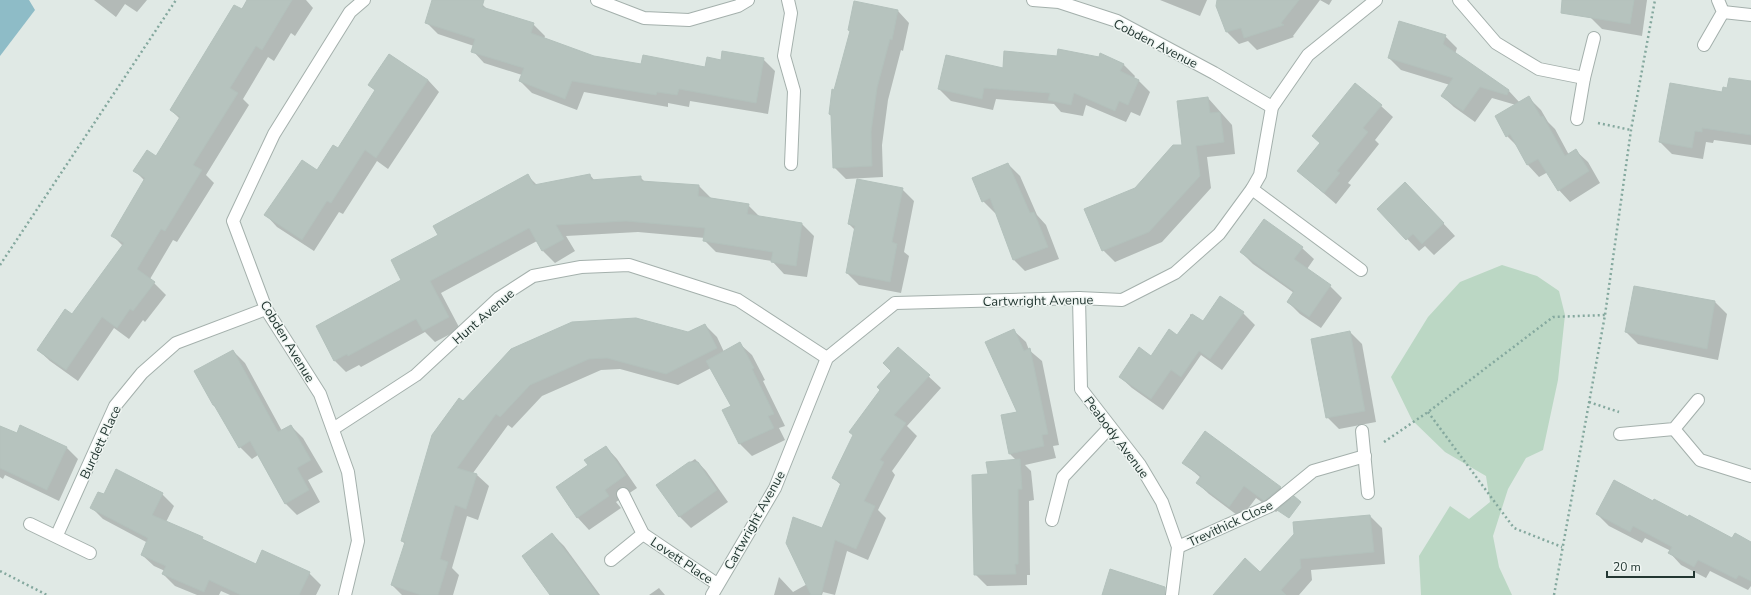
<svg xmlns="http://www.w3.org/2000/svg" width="1751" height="595" viewBox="0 0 1751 595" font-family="'Nunito Sans',sans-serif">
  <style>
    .green { fill: #bbd7c4 }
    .water { fill: #8ebcc7 }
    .shadow { fill: #0003 }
    .building { fill: #b6c3be; stroke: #b3c1bc }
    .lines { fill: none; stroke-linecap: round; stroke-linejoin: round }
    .lane-casing { stroke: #a4b0ac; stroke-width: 14 }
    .street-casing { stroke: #a4b0ac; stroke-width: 14 }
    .path { stroke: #84a89e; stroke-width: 2.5; stroke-dasharray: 2 3; stroke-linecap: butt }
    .lane { stroke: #fff; stroke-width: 12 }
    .street { stroke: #fff; stroke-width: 12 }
    .labels { text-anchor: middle; stroke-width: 3; stroke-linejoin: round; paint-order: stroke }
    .street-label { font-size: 13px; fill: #233732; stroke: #f0f6f3 }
  </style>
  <rect width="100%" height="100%" fill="#e0e9e5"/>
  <path class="green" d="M1502 265 1537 276 1559 291 1565 315 1558 380 1543 450 1526 458 1508 489 1493 536 1499 567 1512 595H1421L1419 556 1450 506 1469 519 1490 502 1486 476 1445 452 1412 420 1391 377 1428 317 1460 282Z"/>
  <path class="water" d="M0 0H29L35 10 0 56Z"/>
  <g class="shadow">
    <path d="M94 0H147L137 12 125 4 116 17Z"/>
    <path d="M248 0H306L313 8 295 36 291 33 274 61 268 57 243 99 249 105 206 175 214 183 177 242 173 240 150 279 166 295 145 322 143 320 129 339 114 328 78 381 50 361 38 350 72 315 123 246 113 236 145 181 135 171 156 157 180 119 171 110Z"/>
    <path d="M433 0H469L482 4 488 10 533 24 545 36 544 39 594 57 642 65 706 68 721 61 763 59 775 71 768 114 690 101 689 107 668 103V107L584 92 577 110 532 93 520 81 522 75 484 63 473 51 474 46 438 34 426 22Z"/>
    <path d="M1160 0H1207L1200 16Z"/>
    <path d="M1235 0H1332L1329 5 1320 0 1293 36 1294 37 1257 50 1248 41 1239 44 1227 32Z"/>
    <path d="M1593 0H1647L1642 36 1602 29 1590 17Z"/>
    <path d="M898 11 909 23 903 51 901 50 888 100 882 145 883 177 846 179 834 167 832 116 830 114 835 91Z"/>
    <path d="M1445 36 1457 48 1455 54 1509 91 1520 103 1529 98 1541 110 1548 122 1555 129 1569 155 1576 151 1588 162 1600 183 1570 202 1559 190 1548 172 1539 177 1528 165 1518 147 1507 136 1516 105 1492 98 1475 122 1454 107 1442 96 1450 85 1401 70 1389 58Z"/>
    <path d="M1123 64 1135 76 1134 78 1138 80 1150 92 1140 116 1131 112 1126 122 1086 105 1083 116 1061 112 1054 104 996 99 993 110 951 101 939 89 1004 69Z"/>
    <path d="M428 80 439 92 388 169 377 161 343 214 339 212 314 251 277 227 266 215 317 171 338 150 376 91 370 85Z"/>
    <path d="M1751 82V145L1714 140 1713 143 1706 142 1703 159 1672 154 1660 142 1728 89Z"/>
    <path d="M1208 98 1232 125 1235 154 1207 157 1211 188 1162 242 1115 262 1103 250 1183 145Z"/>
    <path d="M1381 106 1393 117 1375 140 1379 144 1348 183 1351 185 1336 204 1298 171Z"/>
    <path d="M1008 164 1020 176 1037 215 1046 225 1059 259 1025 271 1013 259 996 212 995 213 983 201Z"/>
    <path d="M590 175 595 181 641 178 645 182 699 186 711 198 748 205 760 217 802 224 814 236 807 277 784 274 772 261 716 252 704 240 705 238 638 232 566 236 575 251 555 263 543 251 537 241 441 293 460 329 435 342 425 332 361 367 359 365 346 372 334 360 440 235 528 176 537 185Z"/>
    <path d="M902 189 914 201 904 252 909 256 901 293 859 285 847 273 856 231 849 224Z"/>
    <path d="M1417 195 1455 236 1434 255 1425 246 1419 251 1378 209Z"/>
    <path d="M1302 248 1314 259 1307 269 1330 286 1342 298 1321 328 1300 314 1288 302 1294 293 1253 264 1241 252Z"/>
    <path d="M1715 302 1727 314 1718 360 1638 344 1626 332Z"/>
    <path d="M1243 313 1255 325 1222 370 1201 355 1163 410 1132 388 1120 377 1152 357 1190 346V314L1203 323Z"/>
    <path d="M705 325 717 337 724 352 740 344 752 355 765 380 763 381 785 426 779 428 785 440 752 456 740 444 724 410 732 406 711 368 678 385 620 369 601 370 542 396 512 428 508 425 473 473 477 475 489 486 478 520 467 516 452 568 459 575 453 595H402L392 585 405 544 402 541 463 403 510 351 688 333Z"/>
    <path d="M1014 331 1026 342 1029 350 1042 361 1059 445 1053 446 1056 458 1025 465 1031 471 1034 500 1029 501 1030 575H1027V585L987 586 975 574 989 475 1016 460 1010 454 1019 413Z"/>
    <path d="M1350 332 1362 344 1376 422 1339 429 1327 417Z"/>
    <path d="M898 348 941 388 907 426 917 436 892 471 895 475 878 510 886 518 868 560 847 551 835 595 823 592 822 595H774L779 577 793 592 809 583 822 529 841 485 833 478 892 372Z"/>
    <path d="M233 351 245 363 282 431 291 426 303 438 323 472 308 480 320 502 297 515 285 503 258 455 252 459 240 447 218 409 213 405Z"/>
    <path d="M0 427 17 434 66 447 78 459 59 501 5 475 3 479 0 477Z"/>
    <path d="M1205 433 1281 488 1292 500 1276 512 1256 498 1241 518 1209 494 1197 483 1201 478 1184 463Z"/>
    <path d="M606 447 617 459 637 488 616 502 621 508 589 530 578 518 557 487 590 466Z"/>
    <path d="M695 459 706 471 728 502 691 528 679 516 657 485Z"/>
    <path d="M162 494 174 506 166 522 256 565 309 573 321 585 316 595H230L221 591 219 595H197L175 586 163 574 165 571 154 566 142 555 148 543 103 519 91 507 104 495Z"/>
    <path d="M1654 502 1733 539 1751 543V586L1748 590 1710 571 1706 578 1681 565 1670 553 1671 551 1645 538 1642 543 1609 526 1597 514Z"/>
    <path d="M1370 516 1382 528 1385 564 1311 570 1312 580 1299 595H1229L1260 573Z"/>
    <path d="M552 534 564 546 600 595H552Z"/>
    <path d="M659 588 665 595H649Z"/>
  </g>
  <g class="building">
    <path d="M247 0H292L262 50 256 46 230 88 238 93 193 165 202 170 165 231 161 229 137 269 155 282 133 311 130 309 117 328 102 317 66 370 37 350 65 309 72 314 124 243 111 236 145 178 133 171 147 150 156 156 180 117 170 110 234 5 242 9Z"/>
    <path d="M432 0H484L482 7 534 23 531 33 594 56 641 64 643 55 705 67 707 57 721 60 722 51 764 58 756 103 679 89 677 95 657 92 656 95 572 81 565 99 519 81 524 68 471 52 475 39 425 23Z"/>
    <path d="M1217 0H1299L1281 23 1284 25 1244 38 1241 28 1226 32 1216 6Z"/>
    <path d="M1562 0H1634L1630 24 1561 13Z"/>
    <path d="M854 1 898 10 892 40 890 39 877 88 871 132 872 166 833 168 831 115 829 114 832 89 834 90 850 31 848 30Z"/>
    <path d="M1399 21 1446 35 1443 44 1509 90 1507 95 1480 87 1463 111 1441 96 1453 78 1388 58Z"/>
    <path d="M1058 49 1099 57 1100 53 1124 64 1120 71 1139 80 1128 105 1119 101 1115 111 1074 93 1071 105 1048 100 1050 93 984 88 982 99 938 89 946 55 1003 68 1004 51 1057 56Z"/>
    <path d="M389 54 428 80 376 158 365 150 331 203 327 201 302 240 264 215 302 160 317 170 333 145 338 148 375 90 368 85Z"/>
    <path d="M1729 78 1751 81V135L1702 128V132L1695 131 1692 148 1659 142 1670 83 1722 92 1723 87 1727 88Z"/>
    <path d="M1355 83 1382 105 1363 128 1368 132 1337 171 1340 173 1324 193 1297 171 1320 143 1312 136Z"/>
    <path d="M1529 96 1541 117 1543 116 1565 156 1576 149 1589 171 1558 191 1538 159 1527 165 1510 134 1506 137 1495 116Z"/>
    <path d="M1208 97 1210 113 1220 112 1224 142 1196 146 1200 176 1149 232 1102 251 1084 209 1135 188 1173 145H1182L1177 101Z"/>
    <path d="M1008 163 1030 213 1034 212 1048 247 1013 260 990 198 982 202 972 178Z"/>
    <path d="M528 174 534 185 590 174 591 180 641 176V181L699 185 698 196 749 204 747 214 802 223 796 266 771 262 773 252 703 241 705 228 626 221 556 225 564 239 542 251 529 228 430 281 449 317 423 331 416 319 348 356 347 354 334 361 316 326 401 280 391 260 438 235 433 226Z"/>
    <path d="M857 179 903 188 892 242 897 244 890 282 846 273 855 226 848 224Z"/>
    <path d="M1405 182 1444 223 1422 244 1413 234 1406 240 1377 209Z"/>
    <path d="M1264 219 1303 247 1294 259 1331 285 1309 317 1287 302 1294 291 1240 252Z"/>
    <path d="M1634 286 1715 301 1707 349 1625 332Z"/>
    <path d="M1220 296 1244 312 1210 359 1199 351 1181 377 1171 370 1151 399 1119 377 1139 347 1151 356 1169 329 1177 335 1192 314 1203 321Z"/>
    <path d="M636 318 688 332 705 324 717 348 666 374 607 358 589 359 530 385 500 417 496 414 457 468 477 474 466 509 455 505 440 559 448 562 438 595H421L391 585 405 542 401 541 432 435 459 398 463 401 511 349 572 322Z"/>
    <path d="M1014 329 1024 351 1030 348 1048 434 1042 435 1044 446 1009 454 1001 415 1017 412 985 342Z"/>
    <path d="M1350 331 1365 411 1326 418 1311 339Z"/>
    <path d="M740 342 754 368 752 369 774 414 768 416 774 428 739 444 722 410 731 406 706 361Z"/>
    <path d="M898 347 930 375 894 415 906 423 880 460 884 462 864 501 875 506 856 549 835 540 821 595H811L786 543 793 517 822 528 841 483 832 478 853 435 849 432 880 390 877 387 891 371 883 363Z"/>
    <path d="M233 350 278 432 291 425 311 460 297 468 309 490 285 504 250 441 239 448 214 405H213L194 371Z"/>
    <path d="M20 425 67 447 47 490 0 468V426L17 433Z"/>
    <path d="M1205 431 1281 487 1264 501 1244 486 1229 507 1210 493 1196 483 1201 476 1182 463Z"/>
    <path d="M606 446 626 475 605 490 609 496 577 518 556 487 588 465 584 460Z"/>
    <path d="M1020 459 1022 489H1018V564H1015L1016 574 974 575 972 475 988 474 986 462Z"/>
    <path d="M689 462H698L717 490 679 517 656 485Z"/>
    <path d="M116 469 163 493 152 515 203 537 202 539 256 564 262 550 310 572 299 595H241L209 580 204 592 162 574 166 566 141 555 148 538 90 508 98 492 104 494Z"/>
    <path d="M1614 480 1653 501 1654 499 1688 517 1689 515 1732 538 1735 533 1751 542V581L1739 575 1736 579 1698 560 1694 567 1668 553 1672 547 1633 526 1630 532 1596 514Z"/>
    <path d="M1294 496 1301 502 1289 518 1277 510Z"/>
    <path d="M1370 515 1374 552 1300 559 1301 568 1281 590 1286 595H1213L1245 558 1260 572 1294 534 1293 522Z"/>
    <path d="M552 533 578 567 598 595H550L534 573 522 556Z"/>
    <path d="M1110 569 1165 587V595H1102Z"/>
  </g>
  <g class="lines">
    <defs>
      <g id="lane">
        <path d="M788 0 791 13 784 56 794 91 791 164"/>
        <path d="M1252 189 1361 270"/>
        <path d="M1052 520 1063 477 1110 427"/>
      </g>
      <g id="street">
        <path d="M597 0 644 18 689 20 738 6 748 0"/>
        <path d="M1033 0 1059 2 1117 21 1214 73 1272 107"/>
        <path d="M1459 0 1496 43 1539 69 1584 78"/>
        <path d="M1723 12 1751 15"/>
        <path d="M1704 45 1723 12 1718 0"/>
        <path d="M1577 119 1584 78 1594 38"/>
        <path d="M1079 298 1081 389 1140 465 1162 502 1178 547 1172 595"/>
        <path d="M333 429 416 375 499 298 533 276 581 267 629 265 738 300 827 358"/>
        <path d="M1674 429 1700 460 1751 476"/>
        <path d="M1362 431 1368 493"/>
        <path d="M1620 434 1674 429 1698 400"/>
        <path d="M623 494 643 534 717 584"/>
        <path d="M30 524 90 553"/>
        <path d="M57 535 115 406 142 373 176 343 266 309"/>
        <path d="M1178 547 1270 506 1313 471 1365 456"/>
        <path d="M611 560 643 534"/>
        <path d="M345 595 358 541 348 472 320 394 266 309 233 221 274 134 350 12 364 0"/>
        <path d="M712 595 775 488 827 358 895 303 1079 298 1122 300 1175 273 1219 234 1252 189 1260 175 1272 107 1308 55 1376 0"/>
      </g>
    </defs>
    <use href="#lane" class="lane-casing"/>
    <use href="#street" class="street-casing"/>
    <g class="path">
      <path d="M1598 123 1631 130"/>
      <path d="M0 265 176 0"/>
      <path d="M1589 402 1619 412"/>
      <path d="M1428 412 1514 528 1562 547"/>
      <path d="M1384 442 1428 412 1553 317 1605 315"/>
      <path d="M0 571 47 595"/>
      <path d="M1554 595 1605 315 1631 130 1655 0"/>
    </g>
    <use href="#lane" class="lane"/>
    <use href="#street" class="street"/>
  </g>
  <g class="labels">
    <g class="street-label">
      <text transform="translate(1156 43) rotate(27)" y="5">Cobden Avenue</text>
      <text transform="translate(1038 300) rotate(-1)" y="5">Cartwright Avenue</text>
      <text transform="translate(483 316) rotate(-41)" y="5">Hunt Avenue</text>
      <text transform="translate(288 341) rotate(59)" y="5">Cobden Avenue</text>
      <text transform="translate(1117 437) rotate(53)" y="5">Peabody Avenue</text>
      <text transform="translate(100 442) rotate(-65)" y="5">Burdett Place</text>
      <text transform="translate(754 520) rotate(-61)" y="5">Cartwright Avenue</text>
      <text transform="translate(1230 523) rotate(-25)" y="5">Trevithick Close</text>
      <text transform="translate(682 560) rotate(34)" y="5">Lovett Place</text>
    </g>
  </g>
  <path d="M1607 571v6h87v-6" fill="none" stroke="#233732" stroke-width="2"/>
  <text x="1613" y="571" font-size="12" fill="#233732" stroke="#f0f6f3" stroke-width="3" paint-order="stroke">20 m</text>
</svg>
